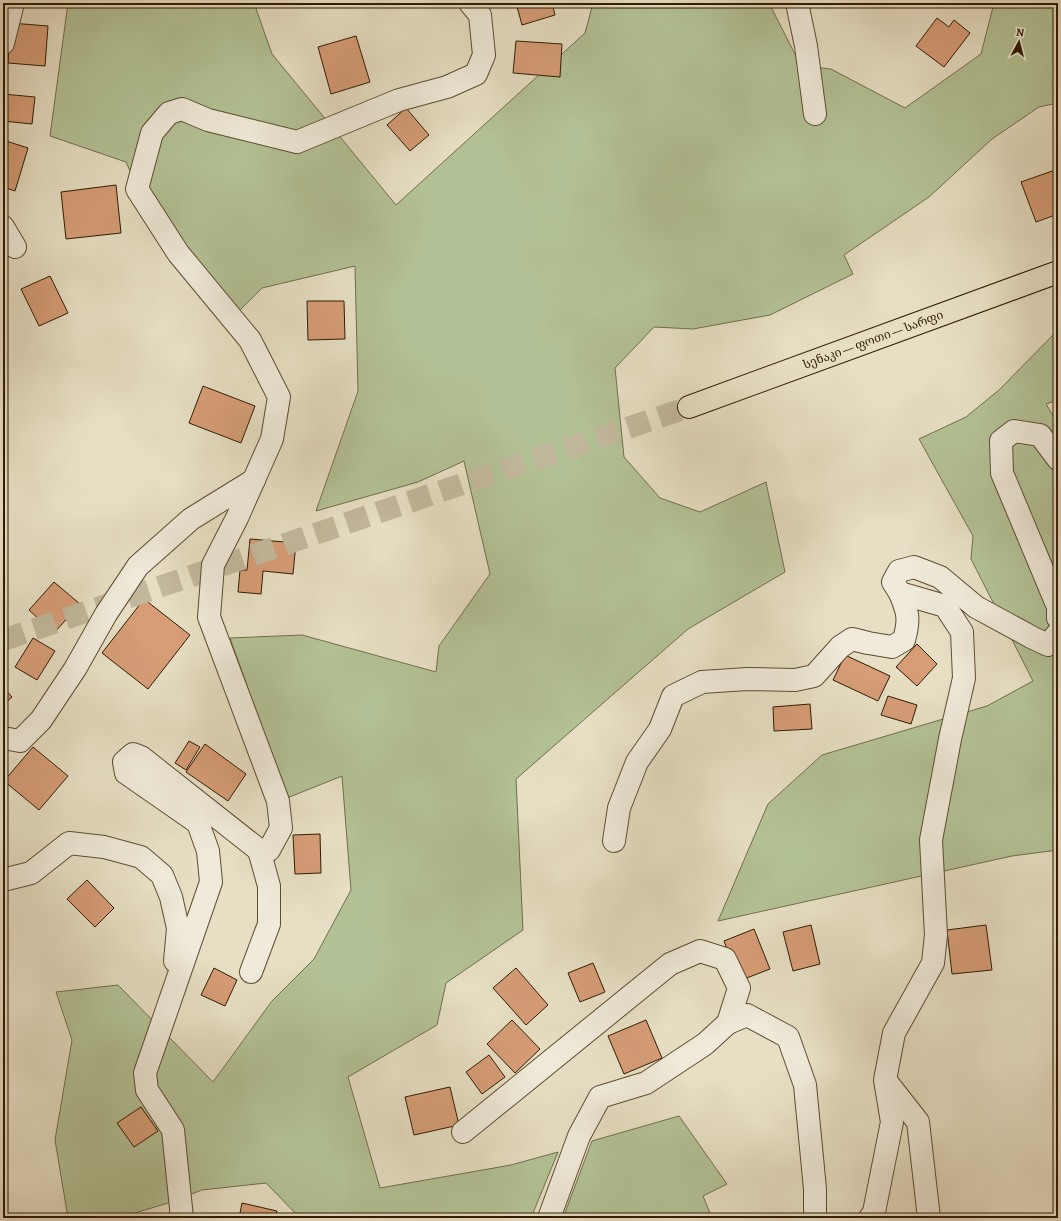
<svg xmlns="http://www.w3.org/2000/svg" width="1061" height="1221" viewBox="0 0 1061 1221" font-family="Alegreya,'Noto Serif Georgian',serif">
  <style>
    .green { fill: #b3c296; stroke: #716e4c }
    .building { fill: #d69d77; stroke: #2f1b01 }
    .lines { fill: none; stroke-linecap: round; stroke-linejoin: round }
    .highway-tunnel { stroke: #c2b89d; stroke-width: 22; stroke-dasharray: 22 11; stroke-linecap: butt }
    .minor-casing { stroke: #5d4c32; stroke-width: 24 }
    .highway-casing { stroke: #2f1b01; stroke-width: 24 }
    .minor { stroke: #efead9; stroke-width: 22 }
    .highway { stroke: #e7dfc4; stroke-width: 22 }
    .labels { text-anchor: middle; stroke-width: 3; stroke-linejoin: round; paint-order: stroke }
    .street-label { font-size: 12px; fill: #2f1b01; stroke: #efead9 }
  </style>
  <rect width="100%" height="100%" fill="#e7dfc4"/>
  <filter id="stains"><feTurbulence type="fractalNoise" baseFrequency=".005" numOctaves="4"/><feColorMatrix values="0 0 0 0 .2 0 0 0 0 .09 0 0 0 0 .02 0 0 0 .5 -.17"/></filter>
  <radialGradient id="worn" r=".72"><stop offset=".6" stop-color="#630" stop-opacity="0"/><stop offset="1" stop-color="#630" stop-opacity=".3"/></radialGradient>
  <g class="green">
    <path d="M68 3H254L272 54 396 205 585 33 593 3H771L772 9 801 66 831 69 905 108 981 54 994 3H1058V103L1039 107 992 139 929 197 844 255 853 274 770 315 693 329 654 327 615 368 624 457 660 498 700 512 766 482 785 572 688 629 516 779 523 930 446 983 437 1025 348 1077 380 1188 511 1165 558 1152 531 1218H300L266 1183 202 1190 165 1204 118 1218H68L55 1140 72 1040 56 992 118 985 213 1082 272 1001 314 959 351 890 342 776 287 798 230 638 302 635 436 672 439 646 490 574 464 461 418 482 316 511 358 391 355 266 262 288 234 316 163 245 126 162 50 136Z"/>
    <path d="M1058 330V400L1046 404 1058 424V850L1012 856 718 921 768 804 822 755 987 706 1033 681 971 559 973 536 919 439 966 417 999 390Z"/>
    <path d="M679 1116 727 1184 703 1196 712 1218H563L592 1141Z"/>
  </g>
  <g class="building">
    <path d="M275 3H302L275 6Z"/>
    <path d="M516 3H552L555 15 522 25Z"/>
    <path d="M937 18 949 27 954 20 970 33 944 67 916 46Z"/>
    <path d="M11 23 48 26 45 66 8 63Z"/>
    <path d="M356 36 370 82 331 94 318 47Z"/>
    <path d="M516 41 562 44 560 77 513 73Z"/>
    <path d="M3 94 35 97 32 124 3 121Z"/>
    <path d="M406 108 429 135 410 151 387 125Z"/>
    <path d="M3 140 28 148 15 191 3 187Z"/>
    <path d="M1058 169V214L1036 222 1021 182Z"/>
    <path d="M116 185 121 233 66 239 61 192Z"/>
    <path d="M50 276 68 313 39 326 21 289Z"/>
    <path d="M307 301H344L345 339 308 340Z"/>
    <path d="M203 386 255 406 241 443 189 423Z"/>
    <path d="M250 539 296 543 293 574 263 571 261 594 238 592 240 570H247Z"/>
    <path d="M54 582 80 604 54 633 29 610Z"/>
    <path d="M144 599 190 635 148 689 102 653Z"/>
    <path d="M33 638 55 651 37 680 15 667Z"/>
    <path d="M917 644 937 664 917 686 896 667Z"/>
    <path d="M845 655 890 676 878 701 833 680Z"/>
    <path d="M3 687 12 697 3 705Z"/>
    <path d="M888 696 917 705 911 724 881 715Z"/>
    <path d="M810 704 812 729 774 731 773 707Z"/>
    <path d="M189 741 200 747 186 770 175 763Z"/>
    <path d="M205 744 246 774 228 801 186 772Z"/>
    <path d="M33 747 68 776 39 810 4 781Z"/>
    <path d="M320 834 321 873 295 874 293 835Z"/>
    <path d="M87 880 114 908 95 927 67 899Z"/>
    <path d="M811 925 820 964 793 971 783 932Z"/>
    <path d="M986 925 992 970 952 974 947 930Z"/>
    <path d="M754 929 770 969 739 981 724 941Z"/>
    <path d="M593 963 605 992 580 1002 568 973Z"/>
    <path d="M214 968 237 980 225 1006 201 995Z"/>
    <path d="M516 968 548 1005 526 1025 493 988Z"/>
    <path d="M512 1020 540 1049 515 1073 487 1044Z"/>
    <path d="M646 1020 662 1058 624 1074 608 1036Z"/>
    <path d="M489 1055 505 1077 482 1094 466 1072Z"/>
    <path d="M450 1087 459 1125 414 1135 405 1097Z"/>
    <path d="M141 1107 158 1131 134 1147 117 1123Z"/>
    <path d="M242 1203 277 1211 275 1218H239Z"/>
  </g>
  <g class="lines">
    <path class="highway-tunnel" d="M3 640 689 407"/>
    <defs>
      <g id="minor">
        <path d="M797 3 806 46 815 114"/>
        <path d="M3 43 13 3"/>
        <path d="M3 227 15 247"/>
        <path d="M1058 459 1040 435 1014 431 1001 441 1002 473 1058 607V618"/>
        <path d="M3 738 20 741 41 720 75 669 106 614 138 566 191 519 254 480"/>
        <path d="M614 841 619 808 637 762 660 729 673 696 702 682 747 679 795 680 814 676 840 647 852 639 868 643 892 647 904 640C910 618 908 613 900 593"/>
        <path d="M3 880 31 873 69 843 104 847 141 857 162 875 171 897 178 928 175 961"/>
        <path d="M251 972 269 924V886L259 850"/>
        <path d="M886 1081 918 1122 929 1218"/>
        <path d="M463 1132 670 964 700 951 725 959 739 988 728 1023"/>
        <path d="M182 1218 173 1130 147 1090 145 1073 211 882 208 851 198 823 126 773 124 762 133 754 141 757 259 850H269L281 828 278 801 209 617 213 565 237 518 272 439 279 397 250 340 178 253 137 189 152 133 169 113 182 109 208 120 297 142 399 100 447 87 476 74 484 55 480 15 470 3"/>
        <path d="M549 1218 579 1136 600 1097 646 1083 705 1044 728 1023 747 1015 788 1037 805 1085 815 1189V1218"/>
        <path d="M870 1218 874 1212 892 1122 885 1080 894 1033 933 963 936 935 931 840 950 739 964 678 962 632 945 606 900 593 893 582 899 571 914 567 940 577 976 607 1033 638 1048 645 1058 633"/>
      </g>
      <g id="highway">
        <path id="s1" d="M689 407 1058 272"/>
      </g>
    </defs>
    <use href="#minor" class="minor-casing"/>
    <use href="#highway" class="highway-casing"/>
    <use href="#minor" class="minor"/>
    <use href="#highway" class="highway"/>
  </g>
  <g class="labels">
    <g class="street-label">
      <text dy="4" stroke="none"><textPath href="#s1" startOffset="196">სენაკი — ფოთი — სარფი</textPath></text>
    </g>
  </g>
  <rect width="1061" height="1221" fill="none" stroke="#e7dfc4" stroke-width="16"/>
  <rect x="4" y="4" width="1053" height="1213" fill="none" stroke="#2f1b01" stroke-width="2"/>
  <rect x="8" y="8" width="1045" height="1205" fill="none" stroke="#2f1b01"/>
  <g transform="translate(1019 42) rotate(7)" stroke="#efead9" stroke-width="3" paint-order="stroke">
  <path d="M0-3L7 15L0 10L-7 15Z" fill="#2f1b01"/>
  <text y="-6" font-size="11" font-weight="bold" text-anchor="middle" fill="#2f1b01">N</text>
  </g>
  <rect width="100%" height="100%" filter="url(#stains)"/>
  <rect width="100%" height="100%" fill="url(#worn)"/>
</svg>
